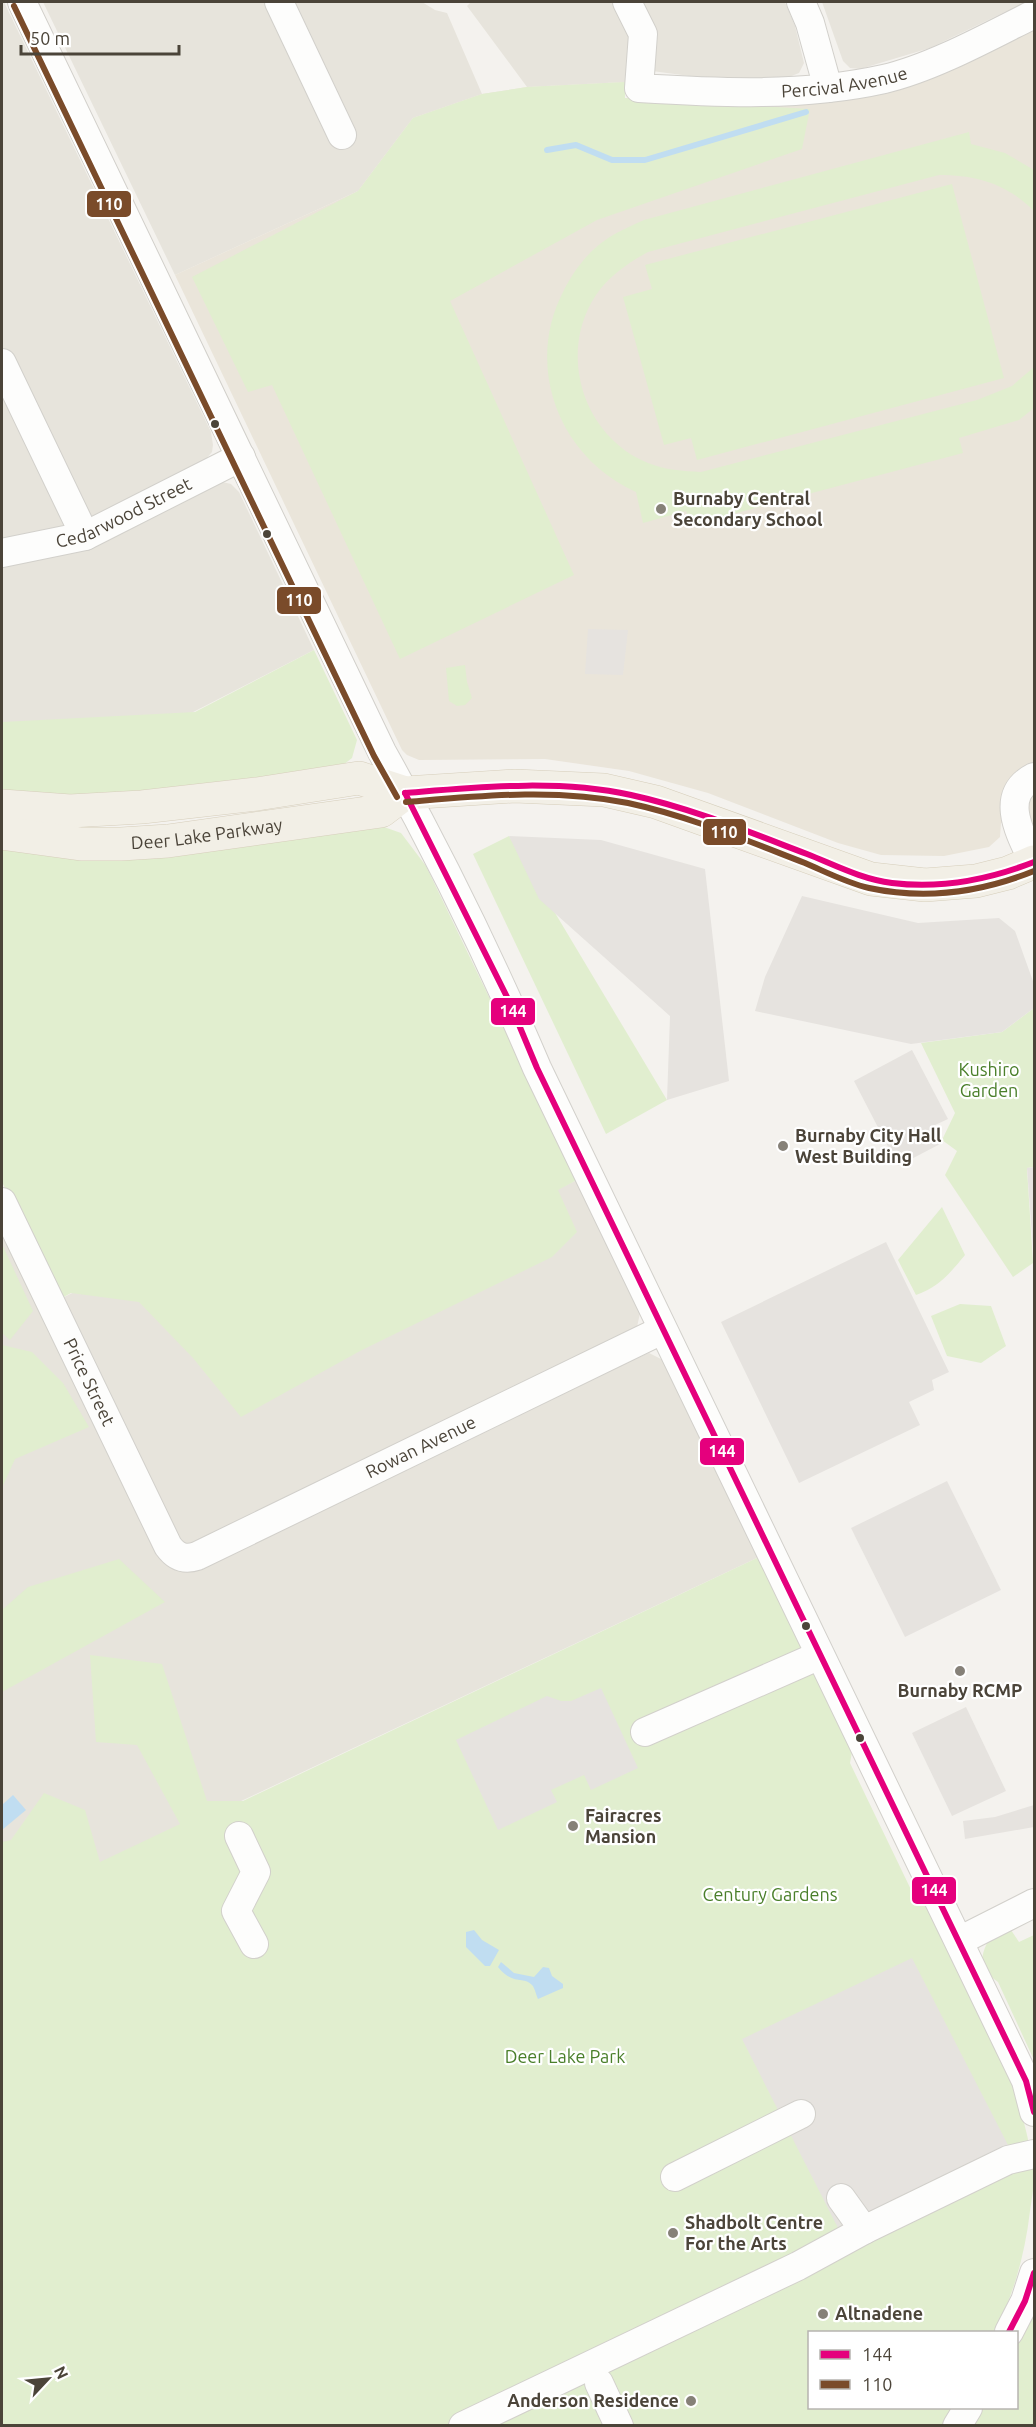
<svg xmlns="http://www.w3.org/2000/svg" width="1036" height="2427" viewBox="0 0 1036 2427" font-family="Ubuntu,sans-serif">
  <style>
    .residential { fill: #e7e4dc }
    .education { fill: #eae5da }
    .green { fill: #e1eecf }
    .parking { fill: #e6e3df }
    .water { fill: #c0ddf1 }
    .lines { fill: none; stroke-linecap: round; stroke-linejoin: round }
    .stream { stroke: #c0ddf1; stroke-width: 6 }
    .minor-casing { stroke: #d2d0cb; stroke-width: 30 }
    .major-casing { stroke: #d6cebb; stroke-width: 34 }
    .minor { stroke: #fdfdfc; stroke-width: 28 }
    .major { stroke: #f2efe6; stroke-width: 33 }
    .bus-1-casing { stroke: #fff; stroke-width: 10 }
    .bus-2-casing { stroke: #fff; stroke-width: 10 }
    .bus-1 { stroke: #e5007d; stroke-width: 6 }
    .bus-2 { stroke: #7a4b2a; stroke-width: 6 }
    .bus-dot { fill: #4b4439; stroke: #fff; stroke-width: 2 }
    .poi-dot { fill: #868178; stroke: #fff; stroke-width: 2 }
    .labels { text-anchor: middle; stroke-width: 4.5; stroke-linejoin: round; paint-order: stroke }
    .street-label { font-size: 18px; fill: #4b4439; stroke: #fff }
    .poi-label { font-size: 18px; font-weight: bold; fill: #4b4439; stroke: #fff; text-anchor: start }
    .park-label { font-size: 18px; fill: #4a7f2a; stroke: #fff }
    .line-badge { stroke: #fff; stroke-width: 2 }
    .badge-label { font-size: 16px; text-anchor: middle; font-weight: bold; fill: #fff }
  </style>
  <rect width="100%" height="100%" fill="#f4f2ee"/>
  <g class="residential">
    <path d="M2 2H4L211 432 213 445 212 452 205 460 79 524 2 539Z"/>
    <path d="M43 2H422L435 10 447 13 482 94 413 118 358 191 175 275Z"/>
    <path d="M471 2H785L795 26 804 63 799 73 789 77 720 80 652 71 625 82 527 87 467 6Z"/>
    <path d="M822 2H1026L930 48 860 69 850 68 843 61Z"/>
    <path d="M222 482 231 484 239 492 314 650 162 728 2 727V565Z"/>
    <path d="M577 1180 640 1313 637 1327 190 1546 179 1542 60 1299 211 1225 267 1330Z"/>
    <path d="M2 1225 165 1561 649 1353 663 1360 759 1557 14 1908 2 1882Z"/>
  </g>
  <path class="education" d="M1032 29 1034 34V828L1028 814 1001 823 1000 837 989 847 944 856 881 855 838 843 708 793 629 771 545 759 419 760 407 755 402 750 175 275 358 191 413 118 482 94 527 87 625 82V98L783 105Z"/>
  <g class="green">
    <path d="M625 82V98L810 109 802 149 597 220 450 301 574 575 400 659 272 385 248 392 192 277 358 191 413 118 482 94 527 87Z"/>
    <path d="M969 132 971 144 1005 153 1034 170V211C1007 184 977 175 939 175L648 252C628 263 609 276 596 295 557 353 583 437 648 463 665 470 683 471 701 472L977 400 1012 386 1034 367V408L1019 420 959 438 963 453 691 525 686 511 643 523 636 492C558 457 524 365 564 290 573 272 587 253 604 241 616 232 631 226 644 220Z"/>
    <path d="M952 184 1004 378 697 460 691 438 664 445 623 297 652 289 645 265Z"/>
    <path d="M314 650 357 740 352 758 339 768 88 797 2 794V722L195 712Z"/>
    <path d="M465 665 467 682 472 698 465 705 457 706 449 701 446 668Z"/>
    <path d="M384 827 401 833 426 866 577 1180 558 1190 577 1232 552 1257 360 1351 241 1417 193 1358 139 1302 71 1293 60 1299 2 1182V839Z"/>
    <path d="M509 836 667 1100 606 1134 473 854Z"/>
    <path d="M1034 1008V1167L1027 1168 1033 1263 1013 1277 945 1175 957 1151 942 1140 955 1113 921 1043 1002 1032Z"/>
    <path d="M942 1207 965 1255C950 1273 939 1287 916 1295L898 1260Z"/>
    <path d="M2 1244 33 1311 10 1340 2 1333Z"/>
    <path d="M960 1304 991 1306 1006 1346 981 1363 947 1356 931 1316Z"/>
    <path d="M2 1345 32 1352 63 1383 89 1427 15 1459 2 1488Z"/>
    <path d="M759 1557 852 1752 850 1763 915 1898 926 1905C965 1985 1024 2082 1033 2170 1035 2183 1032 2197 1030 2211 1025 2254 1014 2293 995 2332H810V2408H954L944 2426 2 2425V1842L11 1840 44 1793 85 1810 100 1862 180 1824 137 1745 96 1742 90 1655 162 1664 207 1801H243Z"/>
    <path d="M119 1559 165 1602 2 1692V1610L28 1587Z"/>
    <path d="M1011 1930 1019 1942 1034 1935V2060L998 1982C982 1971 978 1962 987 1943Z"/>
    <path d="M1034 2313V2425L971 2426 981 2408H1016L1017 2346Z"/>
  </g>
  <g class="parking">
    <path d="M588 629 628 630 623 675 585 674Z"/>
    <path d="M509 836 601 840 705 869 729 1081 667 1100 670 1016 539 899Z"/>
    <path d="M802 896 918 923 999 918 1015 931 1034 984V1008L1002 1032 911 1044 755 1011 765 977Z"/>
    <path d="M912 1050 948 1119 933 1126 942 1143 898 1166 854 1081Z"/>
    <path d="M1034 1167V1263L1027 1168Z"/>
    <path d="M886 1242 949 1372 932 1380 934 1390 909 1402 920 1425 799 1483 721 1322Z"/>
    <path d="M947 1481 1001 1590 905 1637 851 1528Z"/>
    <path d="M601 1688 638 1768 591 1790 584 1775 551 1790 557 1802 498 1830 456 1740 547 1696 561 1701H571Z"/>
    <path d="M966 1707 1006 1791 952 1816 912 1733Z"/>
    <path d="M1034 1805V1827L965 1839 963 1821 995 1817Z"/>
    <path d="M912 1958 1008 2145 838 2228 742 2039Z"/>
  </g>
  <g class="water">
    <path d="M13 1795 26 1810 2 1830V1805Z"/>
    <path d="M474 1930 482 1940 499 1950 490 1966H485L466 1947V1932Z"/>
    <path d="M501 1962 514 1973 534 1977 543 1967 549 1968 552 1976 563 1984V1988L538 1999C536 1995 535 1988 532 1985 524 1976 513 1986 498 1967Z"/>
  </g>
  <g class="lines">
    <path class="stream" d="M547 150 576 145 612 160H645L806 112"/>
    <defs>
      <g id="minor">
        <path d="M22 2 382 752C439 854 491 960 537 1068L1026 2081 1034 2112"/>
        <path d="M279 2 342 135"/>
        <path id="s1" d="M627 2 643 34 639 88C721 93 803 97 884 79 932 68 990 36 1034 14"/>
        <path d="M801 2 810 23 828 88"/>
        <path d="M2 363 85 536"/>
        <path id="s2" d="M2 553 85 536 241 457"/>
        <path d="M1034 777C997 796 1022 837 1034 863"/>
        <path id="s3" d="M2 1202 168 1546C176 1557 185 1560 197 1556L662 1330"/>
        <path d="M645 1732 818 1656"/>
        <path d="M239 1836 256 1872 236 1911 254 1944"/>
        <path d="M959 1941 1034 1903"/>
        <path d="M675 2177 801 2114"/>
        <path d="M841 2198 864 2230 1008 2160 1034 2154"/>
        <path d="M1009 2332 1025 2301 1034 2273"/>
        <path d="M599 2383 619 2426"/>
        <path d="M463 2426 798 2266 864 2230"/>
        <path d="M957 2426 968 2408"/>
      </g>
      <g id="major">
        <path d="M2 806 70 811 142 807 257 794 359 778 405 793 515 786 604 790 656 802 871 879 925 885 976 881 1008 873 1034 862"/>
        <path id="s4" d="M2 833 81 844H121L168 841 381 811 405 793"/>
      </g>
    </defs>
    <use href="#minor" class="minor-casing"/>
    <use href="#major" class="major-casing"/>
    <use href="#minor" class="minor"/>
    <use href="#major" class="major"/>
    <defs>
      <g id="bus-1">
        <path d="M405 793 509 1001 537 1068 1026 2081 1034 2112"/>
        <path d="M405 793C480 787 557 779 631 795 691 808 749 832 807 854 835 865 861 879 892 883 941 889 988 880 1034 862"/>
        <path d="M1009 2332 1025 2301 1034 2273"/>
      </g>
      <g id="bus-2">
        <path d="M14 6 374 756 397 797"/>
        <path d="M406 802C479 796 555 788 628 803 689 816 748 841 805 863 826 872 847 883 869 888 925 900 982 892 1034 871"/>
      </g>
    </defs>
    <use href="#bus-1" class="bus-1-casing"/>
    <use href="#bus-2" class="bus-2-casing"/>
    <use href="#bus-1" class="bus-1"/>
    <use href="#bus-2" class="bus-2"/>
  </g>
  <g class="bus-dot">
    <circle cx="215" cy="424" r="5"/>
    <circle cx="267" cy="534" r="5"/>
    <circle cx="806" cy="1626" r="5"/>
    <circle cx="860" cy="1738" r="5"/>
  </g>
  <g class="poi-dot">
    <circle cx="661" cy="509" r="6"/>
    <circle cx="783" cy="1146" r="6"/>
    <circle cx="960" cy="1671" r="6"/>
    <circle cx="573" cy="1826" r="6"/>
    <circle cx="673" cy="2233" r="6"/>
    <circle cx="823" cy="2314" r="6"/>
    <circle cx="691" cy="2401" r="6"/>
  </g>
  <g class="labels">
    <g class="street-label">
      <text dy="6" stroke="none"><textPath href="#s1" startOffset="296">Percival Avenue</textPath></text>
      <text dy="6" stroke="none"><textPath href="#s2" startOffset="129">Cedarwood Street</textPath></text>
      <text dy="6" stroke="none"><textPath href="#s4" startOffset="206">Deer Lake Parkway</textPath></text>
      <text dy="6" stroke="none"><textPath href="#s3" startOffset="200">Price Street</textPath></text>
      <text dy="6" stroke="none"><textPath href="#s3" startOffset="664">Rowan Avenue</textPath></text>
    </g>
    <g class="poi-label">
      <text x="673" y="505">Burnaby Central<tspan x="673" dy="21">Secondary School</tspan></text>
      <text x="795" y="1142">Burnaby City Hall<tspan x="795" dy="21">West Building</tspan></text>
      <text x="960" y="1697" text-anchor="middle">Burnaby RCMP</text>
      <text x="585" y="1822">Fairacres<tspan x="585" dy="21">Mansion</tspan></text>
      <text x="685" y="2229">Shadbolt Centre<tspan x="685" dy="21">For the Arts</tspan></text>
      <text x="835" y="2320">Altnadene</text>
      <text x="679" y="2407" text-anchor="end">Anderson Residence</text>
    </g>
    <g class="park-label">
      <text x="989" y="1076">Kushiro<tspan x="989" dy="21">Garden</tspan></text>
      <text x="770" y="1901">Century Gardens</text>
      <text x="565" y="2063">Deer Lake Park</text>
    </g>
  </g>
  <g class="line-badge">
    <rect x="86" y="190" width="46" height="28" rx="6" fill="#7a4b2a"/>
    <rect x="276" y="586" width="46" height="29" rx="6" fill="#7a4b2a"/>
    <rect x="702" y="818" width="45" height="28" rx="6" fill="#7a4b2a"/>
    <rect x="490" y="997" width="46" height="29" rx="6" fill="#e5007d"/>
    <rect x="699" y="1437" width="46" height="29" rx="6" fill="#e5007d"/>
    <rect x="911" y="1876" width="46" height="29" rx="6" fill="#e5007d"/>
  </g>
  <g class="badge-label">
    <text x="109" y="210">110</text>
    <text x="299" y="606">110</text>
    <text x="724" y="838">110</text>
    <text x="513" y="1017">144</text>
    <text x="722" y="1457">144</text>
    <text x="934" y="1896">144</text>
  </g>
  <rect width="1036" height="2427" fill="none" stroke="#4b4439" stroke-width="6"/>
  <rect x="808" y="2331" width="210" height="78" fill="#ffffff" stroke="#b7b4b0" stroke-width="1.5"/>
  <rect x="820" y="2350" width="30" height="9" fill="#e5007d" stroke="#b7b4b0" stroke-width="1.5"/>
  <text x="862" y="2361" font-size="18" fill="#4b4439">144</text>
  <rect x="820" y="2380" width="30" height="9" fill="#7a4b2a" stroke="#b7b4b0" stroke-width="1.5"/>
  <text x="862" y="2391" font-size="18" fill="#4b4439">110</text>
  <g transform="translate(48 2379) rotate(64)" stroke="#ffffff" stroke-width="4.5" paint-order="stroke">
  <path d="M0-4.5L10 22L0 15L-10 22Z" fill="#4b4439"/>
  <text y="-9" font-size="16" font-weight="bold" text-anchor="middle" fill="#4b4439">N</text>
  </g>
  <path d="M21 45v9h158v-9" fill="none" stroke="#4b4439" stroke-width="3"/>
  <text x="30" y="45" font-size="18" fill="#4b4439" stroke="#ffffff" stroke-width="4.5" paint-order="stroke">50 m</text>
</svg>
